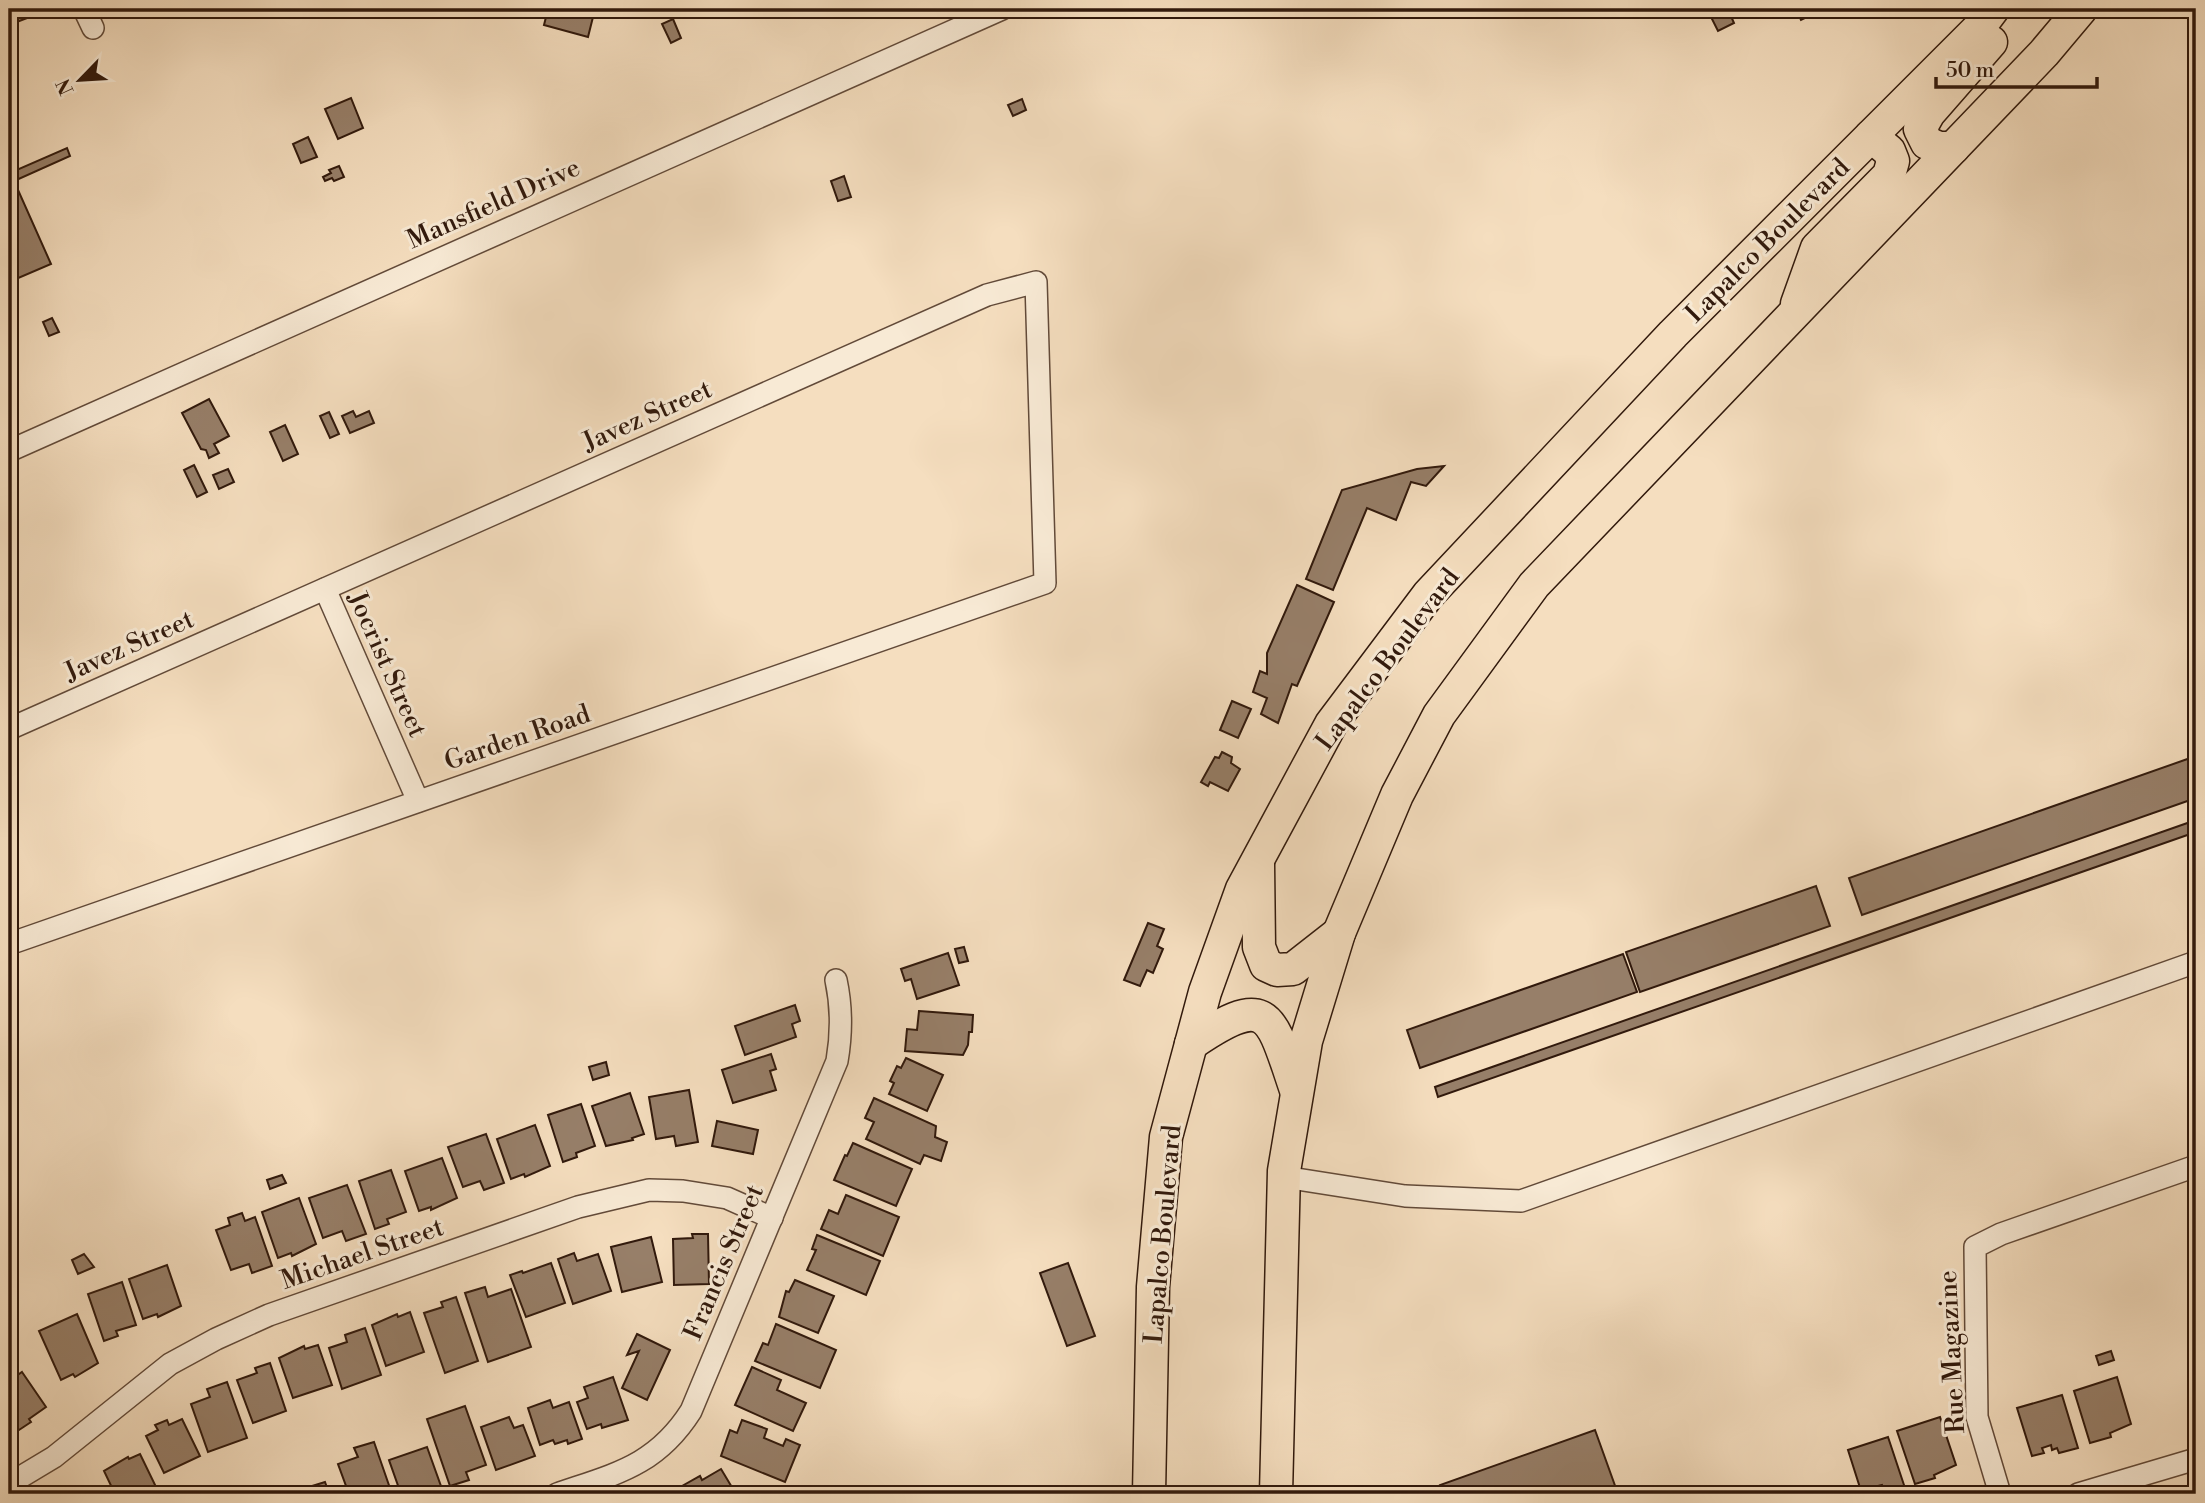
<svg xmlns="http://www.w3.org/2000/svg" width="2205" height="1503" viewBox="0 0 2205 1503" font-family="'Libre Bodoni',serif">
  <style>
    .building { fill: #977f69; stroke: #31190c; stroke-width: 2 }
    .lines { fill: none; stroke-linecap: round; stroke-linejoin: round }
    .minor-casing { stroke: #624a39; stroke-width: 24 }
    .primary-casing { stroke: #31190c; stroke-width: 35 }
    .minor { stroke: #f8ead5; stroke-width: 21 }
    .primary { stroke: #f5debf; stroke-width: 32 }
    .labels { text-anchor: middle; stroke-width: 6; stroke-linejoin: round; paint-order: stroke }
    .street-label { font-size: 26px; fill: #31190c; stroke: #f8ead5 }
  </style>
  <rect width="100%" height="100%" fill="#f5debf"/>
  <filter id="stains"><feTurbulence type="fractalNoise" baseFrequency=".00286" numOctaves="4"/><feColorMatrix values="0 0 0 0 .2 0 0 0 0 .09 0 0 0 0 .02 0 0 0 .5 -.17"/></filter>
  <radialGradient id="worn" r=".72"><stop offset=".6" stop-color="#630" stop-opacity="0"/><stop offset="1" stop-color="#630" stop-opacity=".3"/></radialGradient>
  <g class="building">
    <path d="M9 9H27L30 17 9 25Z"/>
    <path d="M548 9H595L588 37 544 25Z"/>
    <path d="M1707 9H1742L1730 14 1734 23 1718 31Z"/>
    <path d="M1796 9H1823L1801 20Z"/>
    <path d="M673 19 681 38 671 43 662 24Z"/>
    <path d="M351 98 363 128 338 139 325 109Z"/>
    <path d="M1022 99 1026 110 1013 116 1008 105Z"/>
    <path d="M308 137 317 157 301 163 293 144Z"/>
    <path d="M67 148 70 156 14 181 51 264 9 282V170L10 173Z"/>
    <path d="M339 166 344 177 334 181 332 178 325 181 323 177 331 173 329 170Z"/>
    <path d="M844 176 851 197 838 201 831 181Z"/>
    <path d="M52 318 59 332 49 336 43 322Z"/>
    <path d="M209 399 229 436 214 444 219 453 209 458 206 450 201 449 182 413Z"/>
    <path d="M353 411 356 417 369 411 374 423 350 433 342 416Z"/>
    <path d="M329 412 339 434 330 438 320 416Z"/>
    <path d="M285 425 298 454 283 461 270 432Z"/>
    <path d="M194 465 207 492 197 497 184 470Z"/>
    <path d="M1444 466 1426 486 1411 482 1396 520 1367 508 1333 590 1306 579 1342 490 1417 469Z"/>
    <path d="M228 469 234 482 219 489 213 475Z"/>
    <path d="M1297 585 1334 602 1297 686 1292 684 1278 723 1261 714 1267 698 1253 692 1260 671 1267 674V653Z"/>
    <path d="M1232 701 1251 709 1238 738 1220 730Z"/>
    <path d="M1222 752 1232 757 1231 763 1240 769 1228 791 1210 782 1208 786 1201 782 1215 757 1219 758Z"/>
    <path d="M2196 756V798L1862 915 1849 878Z"/>
    <path d="M2196 820V832L1438 1097 1435 1087Z"/>
    <path d="M1816 886 1830 926 1640 992 1626 952Z"/>
    <path d="M1148 923 1164 929 1157 946 1163 949 1153 973 1147 970 1140 986 1124 980Z"/>
    <path d="M964 947 968 961 959 963 955 949Z"/>
    <path d="M948 953 959 985 917 999 911 979 905 981 901 969Z"/>
    <path d="M1623 954 1637 992 1420 1068 1407 1030Z"/>
    <path d="M795 1005 800 1021 792 1024 796 1037 745 1055 735 1026Z"/>
    <path d="M919 1011 973 1015 972 1032H969L968 1045 963 1055 905 1051 907 1029 917 1030Z"/>
    <path d="M771 1054 776 1069 770 1071 776 1090 733 1103 722 1070Z"/>
    <path d="M906 1058 943 1075 927 1111 889 1094 894 1083 890 1081 897 1066 901 1068Z"/>
    <path d="M606 1062 609 1075 593 1080 589 1067Z"/>
    <path d="M689 1090 698 1142 676 1146 674 1136 656 1139 649 1097Z"/>
    <path d="M630 1093 644 1134 632 1138 633 1140 606 1146 592 1106Z"/>
    <path d="M874 1098 936 1126 935 1137 947 1142 941 1161 924 1155 920 1164 866 1139 874 1122 865 1118Z"/>
    <path d="M581 1104 595 1146 576 1153 577 1157 563 1162 548 1115Z"/>
    <path d="M717 1121 758 1130 753 1154 712 1146Z"/>
    <path d="M535 1125 550 1166 525 1177 524 1174 511 1179 497 1139Z"/>
    <path d="M486 1134 504 1183 484 1190 480 1181 463 1187 448 1147Z"/>
    <path d="M853 1143 912 1169 896 1206 834 1180 845 1155 847 1156Z"/>
    <path d="M442 1158 457 1198 431 1210V1207L419 1211 405 1171Z"/>
    <path d="M391 1170 406 1212 387 1219 389 1224 375 1229 359 1181Z"/>
    <path d="M282 1175 286 1183 270 1189 267 1180Z"/>
    <path d="M347 1185 366 1234 346 1241 342 1231 323 1238 309 1198Z"/>
    <path d="M846 1195 899 1217 883 1256 821 1229 829 1210 838 1214Z"/>
    <path d="M299 1198 316 1244 292 1256 291 1253 278 1258 262 1212Z"/>
    <path d="M242 1213 245 1221 255 1217 272 1266 252 1273 249 1264 231 1270 216 1230 230 1225 228 1218Z"/>
    <path d="M692 1234H708L709 1284 674 1285 673 1239 693 1238Z"/>
    <path d="M817 1235 880 1261 866 1295 807 1270 816 1250 812 1249Z"/>
    <path d="M651 1237 662 1282 622 1292 611 1247Z"/>
    <path d="M574 1253 577 1261 598 1254 611 1291 573 1304 558 1259Z"/>
    <path d="M84 1254 94 1267 78 1274 72 1260Z"/>
    <path d="M551 1263 565 1303 526 1317 510 1275 522 1271 523 1273Z"/>
    <path d="M1068 1263 1095 1336 1067 1346 1040 1273Z"/>
    <path d="M167 1265 181 1306 158 1317 157 1314 143 1319 129 1279Z"/>
    <path d="M795 1280 834 1296 818 1333 779 1317 786 1291 789 1292Z"/>
    <path d="M122 1282 136 1325 116 1331 118 1336 104 1341 88 1294Z"/>
    <path d="M485 1287 488 1297 511 1289 531 1347 488 1362 465 1293Z"/>
    <path d="M456 1297 478 1361 445 1373 424 1313 443 1307 441 1302Z"/>
    <path d="M410 1312 424 1352 386 1366 372 1325 397 1314 398 1317Z"/>
    <path d="M77 1314 98 1363 75 1377 73 1374 61 1380 39 1331Z"/>
    <path d="M776 1324 836 1350 820 1388 755 1361 763 1343 768 1345Z"/>
    <path d="M365 1328 381 1375 342 1389 329 1348 347 1342 345 1335Z"/>
    <path d="M637 1334 670 1350 647 1400 622 1388 639 1351 627 1355Z"/>
    <path d="M318 1345 332 1385 293 1398 279 1358 304 1346 305 1349Z"/>
    <path d="M2111 1351 2114 1360 2099 1365 2096 1356Z"/>
    <path d="M270 1363 286 1411 253 1423 237 1380 257 1373 255 1368Z"/>
    <path d="M752 1367 781 1380 777 1390 806 1403 793 1431 735 1405Z"/>
    <path d="M22 1372 46 1407 29 1419 31 1422 19 1430 16 1426 9 1432V1381Z"/>
    <path d="M613 1377 628 1420 602 1428 601 1424 587 1429 577 1402 588 1398 584 1387Z"/>
    <path d="M2117 1377 2131 1424 2110 1433 2111 1437 2090 1443 2074 1391Z"/>
    <path d="M227 1382 247 1438 208 1452 191 1404 210 1397 207 1389Z"/>
    <path d="M2062 1395 2078 1448 2059 1453 2057 1448 2052 1450 2051 1445 2042 1448 2044 1453 2032 1456 2017 1408Z"/>
    <path d="M550 1400 553 1408 569 1402 582 1439 568 1444 567 1440 555 1444 553 1440 540 1445 528 1408Z"/>
    <path d="M465 1406 486 1465 466 1472 469 1480 450 1486 427 1419Z"/>
    <path d="M509 1417 514 1428 523 1425 535 1456 496 1470 481 1427Z"/>
    <path d="M1940 1417 1956 1465 1934 1475 1935 1478 1915 1484 1897 1431Z"/>
    <path d="M182 1419 200 1456 164 1473 146 1436 158 1430 155 1425 167 1420 169 1425Z"/>
    <path d="M742 1420 767 1429 764 1438 783 1446 786 1439 800 1445 785 1482 721 1456 730 1430 737 1433Z"/>
    <path d="M1595 1430 1618 1494H1443L1440 1485Z"/>
    <path d="M1888 1437 1905 1488 1886 1494 1882 1485 1874 1487 1875 1491 1862 1494 1848 1450Z"/>
    <path d="M374 1442 392 1494H349L338 1464 358 1457 354 1448Z"/>
    <path d="M427 1447 442 1489 428 1494H401L389 1460Z"/>
    <path d="M140 1454 158 1491 152 1494H115L104 1471 128 1457 129 1459Z"/>
    <path d="M721 1469 736 1494H687L682 1486 700 1476 702 1480Z"/>
    <path d="M325 1482 329 1493 338 1489 340 1494H297L296 1491Z"/>
  </g>
  <g class="lines">
    <defs>
      <g id="minor">
        <path d="M84 9 93 28"/>
        <path d="M9 451 1002 9"/>
        <path d="M325 589 418 801"/>
        <path d="M9 729 987 295 1036 282 1045 583 9 944"/>
        <path d="M1284 1177 1405 1196 1521 1201 2196 962"/>
        <path d="M9 1484 54 1457 170 1364 216 1339 269 1315 578 1207 649 1190 683 1191 727 1198 772 1218"/>
        <path d="M557 1494C615 1474 656 1466 691 1411L837 1061C842 1032 842 1008 836 980"/>
        <path d="M2000 1494 1977 1417 1975 1247 2001 1234 2196 1166"/>
        <path d="M2078 1494 2196 1459"/>
      </g>
      <g id="primary">
        <path d="M1953 148H1939L1927 143 1920 129 1929 113 1991 42"/>
        <path d="M1797 304 1817 248 1889 175 1893 161 1889 151 1871 136"/>
        <path d="M1258 864 1259 947 1266 965 1277 970 1293 969 1339 933"/>
        <path d="M1191 1044C1269 991 1270 1013 1296 1090"/>
        <path d="M1149 1494 1153 1287 1166 1137 1205 992 1242 889 1331 724 1428 595 1673 334 1978 29 1993 9"/>
        <path d="M1276 1494 1284 1171 1306 1041 1339 933 1397 795 1439 715 1534 585 2044 53 2081 9"/>
      </g>
    </defs>
    <use href="#minor" class="minor-casing"/>
    <use href="#primary" class="primary-casing"/>
    <use href="#minor" class="minor"/>
    <use href="#primary" class="primary"/>
  </g>
  <g class="labels">
    <g class="street-label">
      <text transform="translate(493 203) rotate(-24)" y="9">Mansfield Drive</text>
      <text transform="translate(1767 240) rotate(-45)" y="9">Lapalco Boulevard</text>
      <text transform="translate(647 415) rotate(-24)" y="9">Javez Street</text>
      <text transform="translate(129 645) rotate(-24)" y="9">Javez Street</text>
      <text transform="translate(1387 659) rotate(-53)" y="9">Lapalco Boulevard</text>
      <text transform="translate(388 664) rotate(66)" y="9">Jocrist Street</text>
      <text transform="translate(517 737) rotate(-19)" y="9">Garden Road</text>
      <text transform="translate(1162 1234) rotate(-85)" y="9">Lapalco Boulevard</text>
      <text transform="translate(362 1253) rotate(-19)" y="9">Michael Street</text>
      <text transform="translate(723 1262) rotate(-67)" y="9">Francis Street</text>
      <text transform="translate(1951 1352) rotate(-93)" y="9">Rue Magazine</text>
    </g>
  </g>
  <rect width="2205" height="1503" fill="none" stroke="#f5debf" stroke-width="35"/>
  <rect x="10" y="10" width="2184" height="1482" fill="none" stroke="#31190c" stroke-width="3.5"/>
  <rect x="18" y="18" width="2170" height="1468" fill="none" stroke="#31190c" stroke-width="2"/>
  <g transform="translate(80 80) rotate(245)" stroke="#f8ead5" stroke-width="5" paint-order="stroke">
  <path d="M0-5L12 26L0 18L-12 26Z" fill="#31190c"/>
  <text y="-10" font-size="19" font-weight="bold" text-anchor="middle" fill="#31190c">N</text>
  </g>
  <path d="M1936 77v10h161v-10" fill="none" stroke="#31190c" stroke-width="3.5"/>
  <text x="1946" y="77" font-size="21" fill="#31190c" stroke="#f8ead5" stroke-width="5" paint-order="stroke">50 m</text>
  <rect width="100%" height="100%" filter="url(#stains)"/>
  <rect width="100%" height="100%" fill="url(#worn)"/>
</svg>
